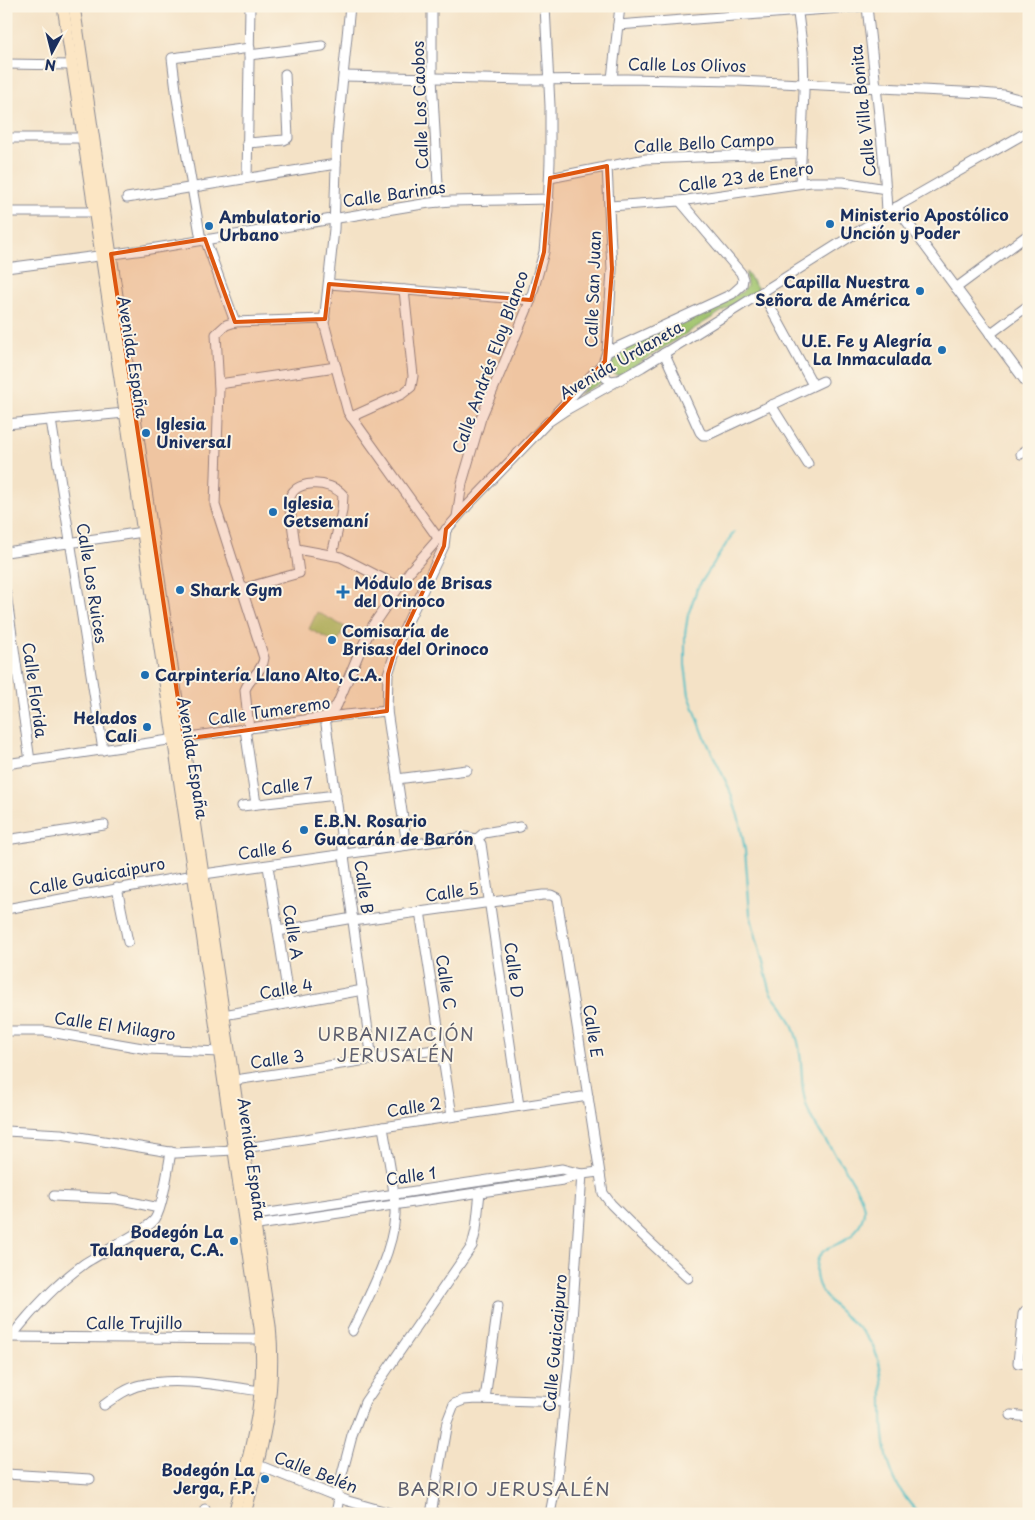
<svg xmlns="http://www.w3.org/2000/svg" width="1035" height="1520" viewBox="0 0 1035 1520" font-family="'Playpen Sans',sans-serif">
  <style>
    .green { fill: #a0c46d; stroke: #5e7a66 }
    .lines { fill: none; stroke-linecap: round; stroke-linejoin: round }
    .stream { stroke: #51bfc6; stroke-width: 2 }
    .minor-casing { stroke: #888892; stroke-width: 11 }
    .secondary-casing { stroke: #888892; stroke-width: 13 }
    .minor { stroke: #fff; stroke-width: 9 }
    .secondary { stroke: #fce6c4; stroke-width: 11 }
    .marked { fill: #de5710; fill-opacity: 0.2; stroke: #de5710; stroke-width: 4; stroke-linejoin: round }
    .poi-dot { fill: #1f6fb2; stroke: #fcf5e5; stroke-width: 2 }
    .labels { text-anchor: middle; stroke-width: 4; stroke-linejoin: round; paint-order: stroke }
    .street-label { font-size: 16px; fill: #1b2f5e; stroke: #fcf5e5 }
    .poi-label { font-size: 16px; font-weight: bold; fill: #1b2f5e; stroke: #fcf5e5; text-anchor: start }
    .neighbourhood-label { font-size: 18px; letter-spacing: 1px; fill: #5f606f; stroke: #fcf5e5 }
    .quarter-label { font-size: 19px; letter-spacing: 1px; fill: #5f606f; stroke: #fcf5e5 }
  </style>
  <rect width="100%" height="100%" fill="#fcf5e5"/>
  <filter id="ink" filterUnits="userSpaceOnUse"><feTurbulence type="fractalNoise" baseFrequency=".02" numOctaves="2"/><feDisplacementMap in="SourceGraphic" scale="10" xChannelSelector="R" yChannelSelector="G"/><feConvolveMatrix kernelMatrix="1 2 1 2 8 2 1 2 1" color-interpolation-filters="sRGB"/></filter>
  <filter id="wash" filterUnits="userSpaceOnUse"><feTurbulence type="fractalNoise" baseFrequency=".0096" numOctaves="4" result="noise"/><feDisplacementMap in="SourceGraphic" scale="20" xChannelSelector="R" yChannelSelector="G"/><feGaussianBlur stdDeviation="1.12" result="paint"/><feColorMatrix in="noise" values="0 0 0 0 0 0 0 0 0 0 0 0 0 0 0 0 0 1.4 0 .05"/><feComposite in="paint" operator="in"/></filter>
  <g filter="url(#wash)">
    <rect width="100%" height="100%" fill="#f4e2c6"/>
    <g class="green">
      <path d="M746 272 758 289 621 374 617 375 612 373C609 364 615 357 621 351L742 292 747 286Z"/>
      <path d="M599 373 604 381 579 394Z"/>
      <path d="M317 612 345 627 337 643 309 629Z"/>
      <path d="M553 1174 554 1176 553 1177 400 1200 398 1198Z"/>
      <path d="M388 1199V1201L261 1219V1218Z"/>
    </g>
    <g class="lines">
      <path class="stream" d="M734 532 697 589 688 615 685 634V665L689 695 705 738 729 788 739 819 745 850 750 914 770 989C773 997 778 1001 783 1008 789 1017 795 1031 798 1042 804 1066 799 1090 809 1113 820 1136 837 1155 850 1177 855 1186 861 1194 863 1204 865 1210 864 1216 861 1222 858 1227 855 1233 850 1237 834 1249 816 1245 816 1271 815 1305 862 1319 875 1351 883 1370 883 1390 883 1410 883 1451 889 1485 920 1514"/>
    </g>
  </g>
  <g filter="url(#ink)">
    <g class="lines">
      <defs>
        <g id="minor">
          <path d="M350 6 337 137 334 229 324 323 348 412 438 538"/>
          <path d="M432 6V78L439 202"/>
          <path d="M797 6 803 52 804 91 800 183"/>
          <path d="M867 6C874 75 884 143 887 212"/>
          <path d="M618 25 866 6"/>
          <path d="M249 55 322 46"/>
          <path d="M6 64 72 65"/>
          <path d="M344 76 527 80 626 79 739 81 982 93 1004 95 1029 102"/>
          <path d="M612 79 620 6"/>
          <path d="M6 138H83"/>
          <path d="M247 143 284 140 288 138 285 74"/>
          <path d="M247 178 250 6"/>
          <path d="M550 178 646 159 801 153"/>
          <path d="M127 198 336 164"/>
          <path d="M610 206 680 201 811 182H843L886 189"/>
          <path d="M896 207 1029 386"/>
          <path d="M6 212H94"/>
          <path d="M205 239 235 322"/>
          <path d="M201 240 177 98 172 58 250 48"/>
          <path d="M6 268 144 250 429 203 451 201 549 199"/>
          <path d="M329 284 531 300"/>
          <path d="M956 288 1029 234"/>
          <path d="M762 292 813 385"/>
          <path d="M990 334 1029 305"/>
          <path d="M607 352 732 294 742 285 743 279 741 273 680 201"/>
          <path d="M664 353 700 432 703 435H708L823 381"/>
          <path d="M605 361 604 372 606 378 611 381 618 380"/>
          <path d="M219 384 336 367"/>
          <path d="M771 405 808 464"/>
          <path d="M556 413 603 363 607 352 612 269 607 166"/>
          <path d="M351 417 402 394 411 387 413 376 404 290"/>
          <path d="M51 420 103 750"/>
          <path d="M6 424 125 413"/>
          <path d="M1021 454 1029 448"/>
          <path d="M457 517 462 483 481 418 530 302 544 252 548 210 550 161V106L545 6"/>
          <path d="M297 549 341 557 399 587"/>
          <path d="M6 552 143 532"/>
          <path d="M242 589 299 573 289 502C291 478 331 480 343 495L342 511 332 555"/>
          <path d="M6 593 30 761"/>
          <path d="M325 717 337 705 359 653 373 625 410 571 468 505 548 422 566 410 642 367 737 308 905 202 1029 131"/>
          <path d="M325 717 372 1060"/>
          <path d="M245 729 256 804"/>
          <path d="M249 729 245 690C249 678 263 671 264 658L215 505 219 389 216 334 226 325 235 322 325 319"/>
          <path d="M6 764 325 717 387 711"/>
          <path d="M397 779 467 770"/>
          <path d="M242 806 336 795"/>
          <path d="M477 839 481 844 519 1106"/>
          <path d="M477 839 484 833 520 827"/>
          <path d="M6 840 104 825"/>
          <path d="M407 845 387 711 388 674 400 638 444 546 446 529"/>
          <path d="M268 866 289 1003"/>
          <path d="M204 874 465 837 477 839"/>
          <path d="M117 888 128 942"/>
          <path d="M6 909 194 875"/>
          <path d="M420 911 452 1116"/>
          <path d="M353 921 543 895H551L557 898 603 1193 611 1204 635 1228 688 1278"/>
          <path d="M278 931 353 918"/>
          <path d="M218 1016 363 990"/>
          <path d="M6 1031H44L148 1049 220 1052"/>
          <path d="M235 1080 441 1049"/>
          <path d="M6 1131 61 1134 176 1153 234 1150"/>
          <path d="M245 1148 588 1096"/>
          <path d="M54 1196 117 1199 159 1208"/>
          <path d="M249 1216 562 1169 582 1174"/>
          <path d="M251 1226 563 1180 582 1174 599 1172"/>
          <path d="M1029 1311H1025L1023 1314 1018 1363 1029 1364"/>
          <path d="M352 1331C368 1298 393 1252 395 1215 396 1189 387 1153 383 1127"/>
          <path d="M9 1337 261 1339"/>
          <path d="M11 1337C32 1310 56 1284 84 1264 98 1254 148 1230 155 1219 163 1207 168 1168 171 1152"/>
          <path d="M485 1399 498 1306"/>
          <path d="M104 1405C115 1397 127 1388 141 1385 177 1376 224 1386 261 1391"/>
          <path d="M1011 1415 1029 1417"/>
          <path d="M258 1465 348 1501 394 1514"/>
          <path d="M6 1474 90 1479"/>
          <path d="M336 1497 352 1436 365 1402 472 1246 476 1230 480 1192"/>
          <path d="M205 1514V1509"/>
          <path d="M336 1514 339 1498"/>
          <path d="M431 1514 447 1422 454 1404 464 1400 476 1399 565 1402"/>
          <path d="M550 1514 557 1478 569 1363 582 1174"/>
        </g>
        <g id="secondary">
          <path d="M63 6 128 431 260 1328C267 1396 251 1448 234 1514"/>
          <path d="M74 6 270 1326C277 1395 262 1449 245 1514"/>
        </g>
      </defs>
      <use href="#minor" class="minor-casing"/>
      <use href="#secondary" class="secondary-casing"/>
      <use href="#minor" class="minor"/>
      <use href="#secondary" class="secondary"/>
    </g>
  </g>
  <path class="marked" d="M607 166 612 269 605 361 446 529 444 546 394 654 388 674 387 711 184 739 111 254 205 239 235 322 325 319 329 284 531 300 544 252 550 178Z"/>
  <g class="poi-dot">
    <circle cx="830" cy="224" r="5"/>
    <circle cx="209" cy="226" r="5"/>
    <circle cx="920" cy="291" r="5"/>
    <circle cx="942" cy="350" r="5"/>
    <circle cx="146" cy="433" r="5"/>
    <circle cx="273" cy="512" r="5"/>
    <circle cx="180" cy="590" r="5"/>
    <path d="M340.5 584.5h5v5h5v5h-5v5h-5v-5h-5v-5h5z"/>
    <circle cx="332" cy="640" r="5"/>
    <circle cx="145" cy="675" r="5"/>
    <circle cx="147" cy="727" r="5"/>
    <circle cx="304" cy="830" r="5"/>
    <circle cx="234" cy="1241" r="5"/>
    <circle cx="265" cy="1479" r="5"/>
  </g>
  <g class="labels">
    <g class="street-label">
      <text transform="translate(687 65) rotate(1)" y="6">Calle Los Olivos</text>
      <text transform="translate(420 105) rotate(-92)" y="6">Calle Los Caobos</text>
      <text transform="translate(863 111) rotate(-96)" y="6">Calle Villa Bonita</text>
      <text transform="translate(704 143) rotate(-3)" y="6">Calle Bello Campo</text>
      <text transform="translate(746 177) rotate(-8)" y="6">Calle 23 de Enero</text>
      <text transform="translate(394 194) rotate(-8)" y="6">Calle Barinas</text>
      <text transform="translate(593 289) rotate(-88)" y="6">Calle San Juan</text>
      <text transform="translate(133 357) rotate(81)" y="6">Avenida España</text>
      <text transform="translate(621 360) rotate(-30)" y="6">Avenida Urdaneta</text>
      <text transform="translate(490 362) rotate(-70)" y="6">Calle Andrés Eloy Blanco</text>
      <text transform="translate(92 583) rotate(81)" y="6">Calle Los Ruices</text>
      <text transform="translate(35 690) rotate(82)" y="6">Calle Florida</text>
      <text transform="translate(269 711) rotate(-8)" y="6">Calle Tumeremo</text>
      <text transform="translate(193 758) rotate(81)" y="6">Avenida España</text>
      <text transform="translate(287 786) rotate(-7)" y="6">Calle 7</text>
      <text transform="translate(265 850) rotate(-8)" y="6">Calle 6</text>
      <text transform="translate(97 876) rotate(-11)" y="6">Calle Guaicaipuro</text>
      <text transform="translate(364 887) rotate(82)" y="6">Calle B</text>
      <text transform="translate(452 892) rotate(-8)" y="6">Calle 5</text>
      <text transform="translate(293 932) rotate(81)" y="6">Calle A</text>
      <text transform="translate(514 970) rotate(82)" y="6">Calle D</text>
      <text transform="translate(446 982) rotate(81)" y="6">Calle C</text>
      <text transform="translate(286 989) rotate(-10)" y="6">Calle 4</text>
      <text transform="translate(115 1026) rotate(8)" y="6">Calle El Milagro</text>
      <text transform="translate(593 1031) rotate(81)" y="6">Calle E</text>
      <text transform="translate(277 1059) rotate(-8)" y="6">Calle 3</text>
      <text transform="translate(414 1107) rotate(-9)" y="6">Calle 2</text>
      <text transform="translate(252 1159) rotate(82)" y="6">Avenida España</text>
      <text transform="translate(411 1176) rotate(-8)" y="6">Calle 1</text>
      <text x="134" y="1329">Calle Trujillo</text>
      <text transform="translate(555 1343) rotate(-85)" y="6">Calle Guaicaipuro</text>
      <text transform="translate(316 1472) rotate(21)" y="6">Calle Belén</text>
    </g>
    <g class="poi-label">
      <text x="840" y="221">Ministerio Apostólico<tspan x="840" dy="18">Unción y Poder</tspan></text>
      <text x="219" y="223">Ambulatorio<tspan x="219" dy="18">Urbano</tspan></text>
      <text x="910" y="288" text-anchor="end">Capilla Nuestra<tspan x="910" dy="18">Señora de América</tspan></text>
      <text x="932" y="347" text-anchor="end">U.E. Fe y Alegría<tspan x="932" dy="18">La Inmaculada</tspan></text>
      <text x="156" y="430">Iglesia<tspan x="156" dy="18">Universal</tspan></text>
      <text x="283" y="509">Iglesia<tspan x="283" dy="18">Getsemaní</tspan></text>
      <text x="354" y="589">Módulo de Brisas<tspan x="354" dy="18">del Orinoco</tspan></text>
      <text x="190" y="596">Shark Gym</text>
      <text x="342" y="637">Comisaría de<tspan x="342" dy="18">Brisas del Orinoco</tspan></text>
      <text x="155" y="681">Carpintería Llano Alto, C.A.</text>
      <text x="137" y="724" text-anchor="end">Helados<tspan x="137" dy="18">Cali</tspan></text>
      <text x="314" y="827">E.B.N. Rosario<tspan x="314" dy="18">Guacarán de Barón</tspan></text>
      <text x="224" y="1238" text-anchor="end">Bodegón La<tspan x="224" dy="18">Talanquera, C.A.</tspan></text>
      <text x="255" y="1476" text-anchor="end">Bodegón La<tspan x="255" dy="18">Jerga, F.P.</tspan></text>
    </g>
    <g class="neighbourhood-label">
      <text x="396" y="1041">URBANIZACIÓN<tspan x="396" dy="21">JERUSALÉN</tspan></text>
    </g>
    <g class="quarter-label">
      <text x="504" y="1496">BARRIO JERUSALÉN</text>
    </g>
  </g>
  <rect width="1035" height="1520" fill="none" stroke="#fcf5e5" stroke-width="25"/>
  <g transform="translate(52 52) rotate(187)" stroke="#fcf5e5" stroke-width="4" paint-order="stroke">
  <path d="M0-4L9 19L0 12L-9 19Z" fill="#1b2f5e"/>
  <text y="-8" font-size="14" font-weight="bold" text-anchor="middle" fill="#1b2f5e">N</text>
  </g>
</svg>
